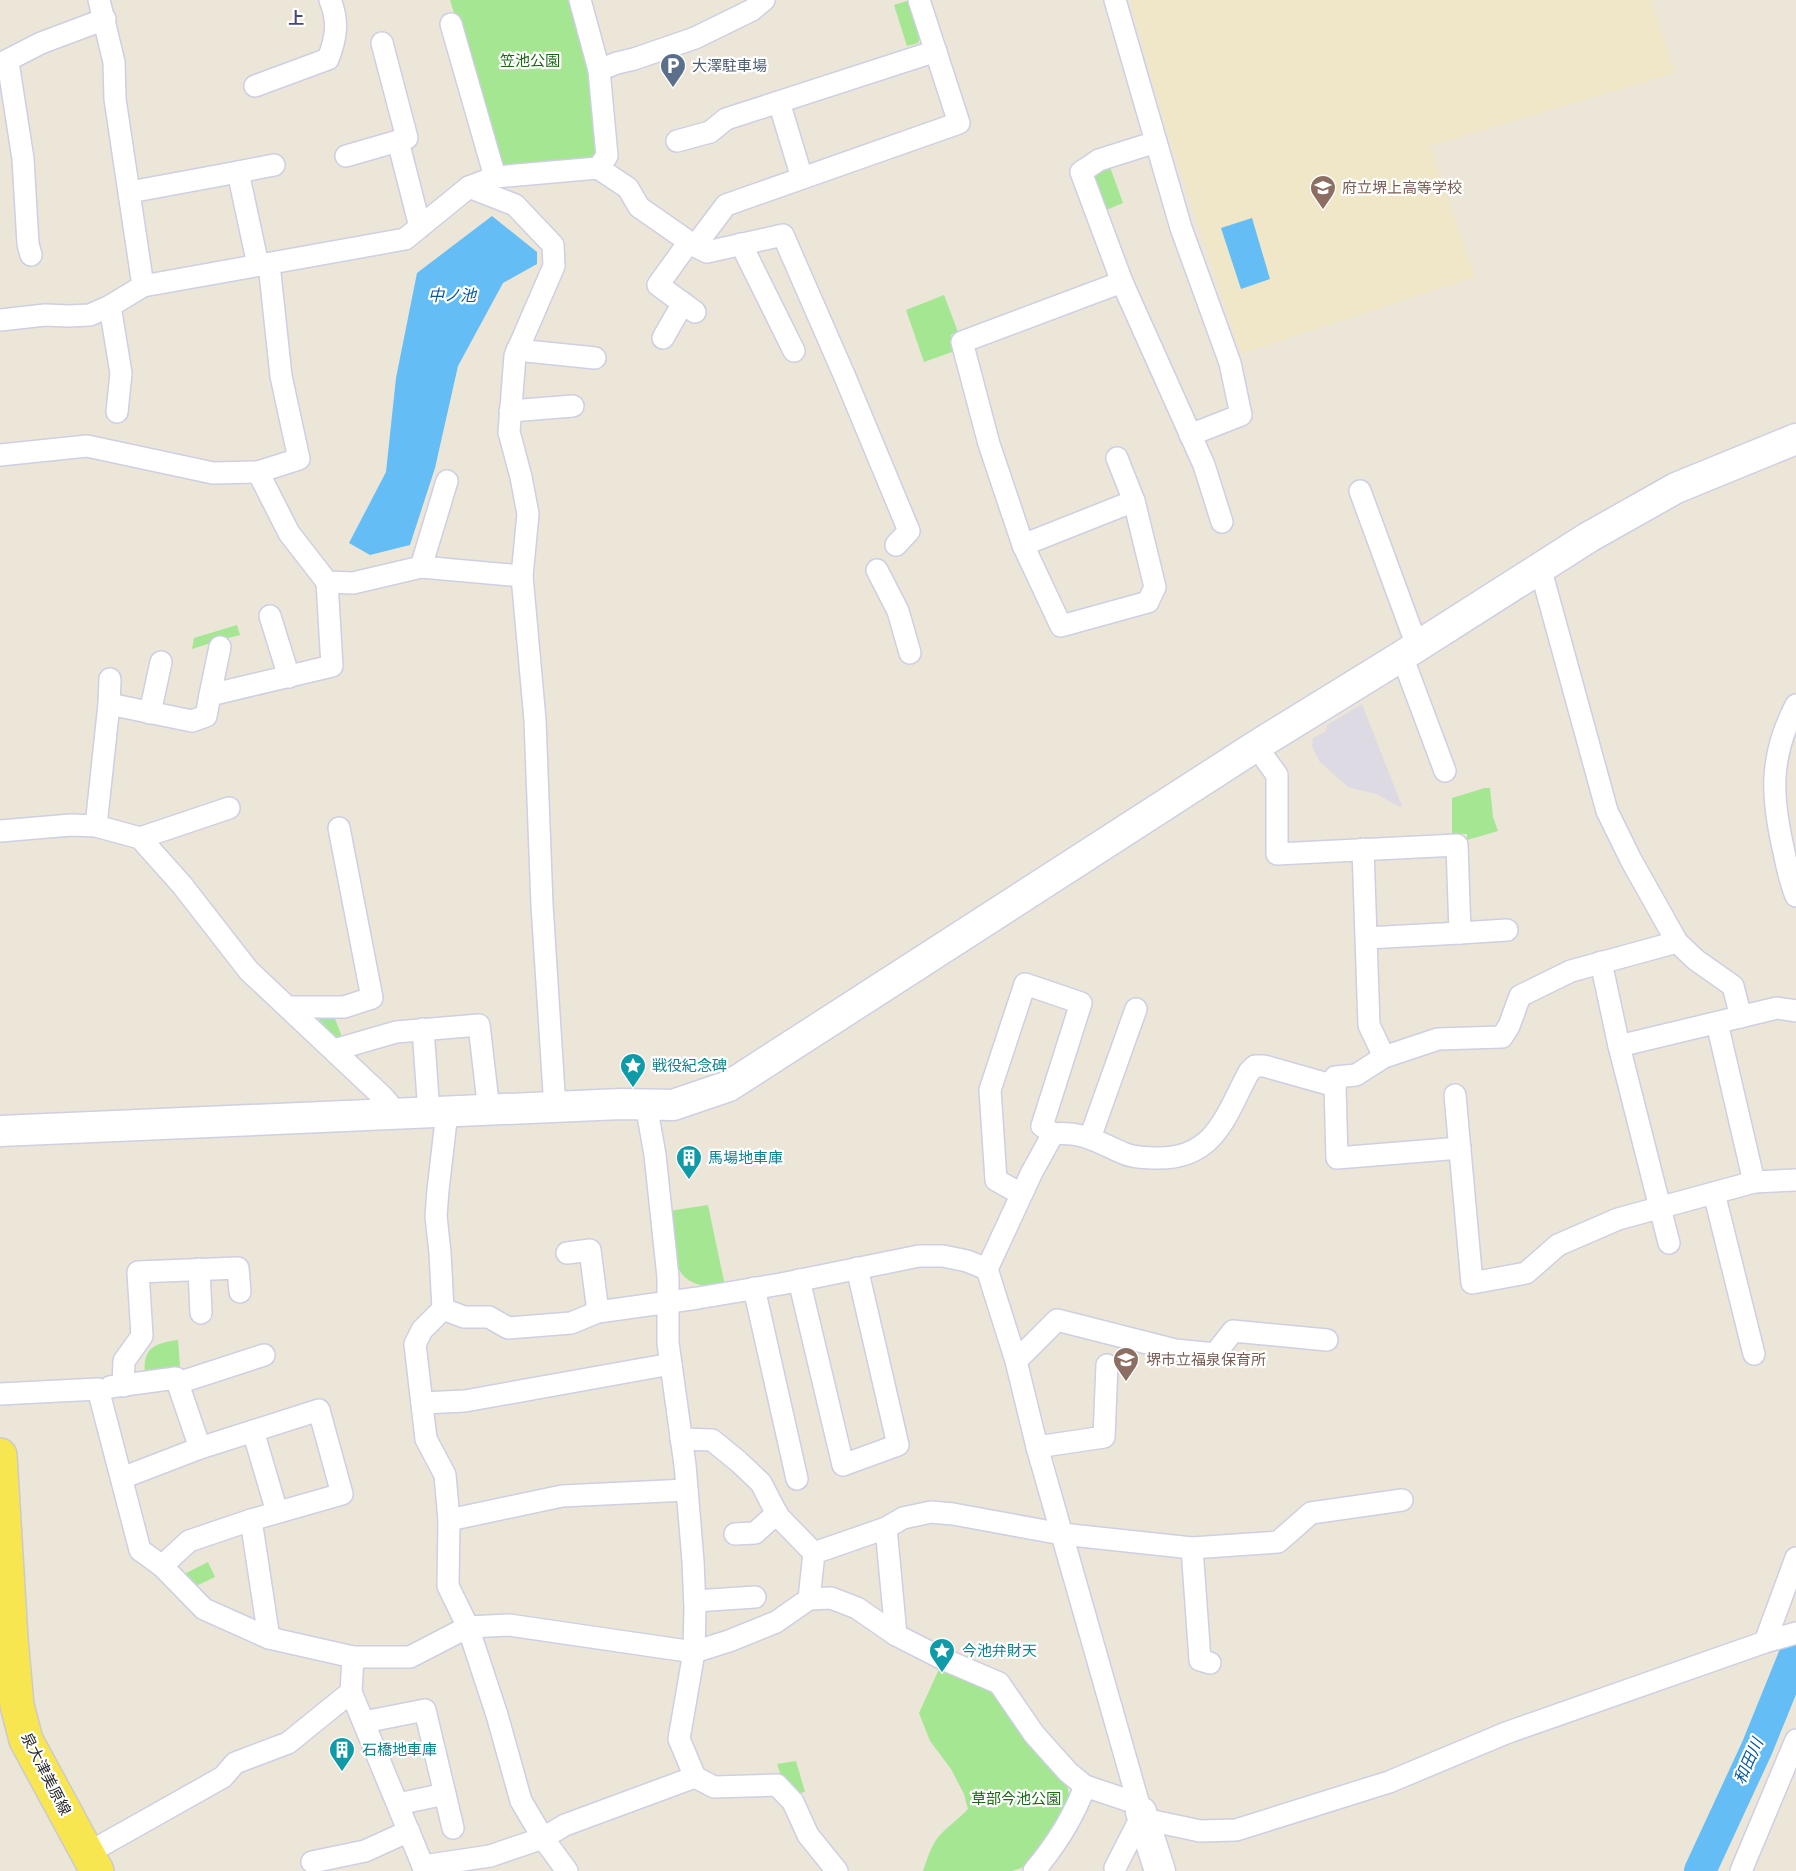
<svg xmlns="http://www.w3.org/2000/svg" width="1796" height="1871" viewBox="0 0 1796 1871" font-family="'Varela Round','Noto Sans JP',sans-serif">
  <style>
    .industrial { fill: #dedae4 }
    .education { fill: #efe7c7 }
    .green { fill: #a4e691 }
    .water { fill: #65bdf5 }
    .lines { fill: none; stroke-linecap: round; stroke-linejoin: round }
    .river { stroke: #65bdf5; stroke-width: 32 }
    .street-casing { stroke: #cecfe3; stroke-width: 24 }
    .secondary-casing { stroke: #cecfe3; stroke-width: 33 }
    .primary-casing { stroke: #cbcbcb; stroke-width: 36 }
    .street { stroke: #fff; stroke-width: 21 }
    .secondary { stroke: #fff; stroke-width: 30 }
    .primary { stroke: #f8e651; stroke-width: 33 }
    .labels { text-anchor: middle; stroke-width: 4.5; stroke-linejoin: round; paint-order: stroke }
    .park-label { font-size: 15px; fill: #1c6915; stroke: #fff }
    .service-label { font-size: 15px; fill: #4e5e75; stroke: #fff; text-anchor: start }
    .education-label { font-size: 15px; fill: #785e54; stroke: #fff; text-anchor: start }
    .culture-label { font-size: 15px; fill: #0d838f; stroke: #fff; text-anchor: start }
    .street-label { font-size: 15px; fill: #282828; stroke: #fff }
    .neighbourhood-label { font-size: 16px; font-weight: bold; fill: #47497b; stroke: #fff }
    .water-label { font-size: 16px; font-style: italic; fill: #06579f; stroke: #fff }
  </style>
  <rect width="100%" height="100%" fill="#ece6d9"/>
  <path class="industrial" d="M1362 704 1402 806 1400 807 1376 794 1348 787 1319 761 1312 746 1313 738 1326 731 1327 725Z"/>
  <path class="education" d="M1130 0H1651L1675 73 1430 146 1475 277 1241 354 1161 112Z"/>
  <g class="green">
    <path d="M450 0H573L593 75 601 153 595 160 502 167Z"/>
    <path d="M910 0 921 36 918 43 907 46 894 5Z"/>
    <path d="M1110 167 1123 203 1106 210 1092 180 1097 171Z"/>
    <path d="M944 295 958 332 951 335 955 351 924 362 906 310Z"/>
    <path d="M237 625 240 635 228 638 225 648 214 642 192 649 194 638Z"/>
    <path d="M1485 788H1490L1493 817 1498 831 1467 840V834H1452V798Z"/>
    <path d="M322 1014 334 1016 342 1037 338 1040 319 1020Z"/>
    <path d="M708 1205 725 1286C668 1291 674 1254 669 1211Z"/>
    <path d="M178 1340 180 1366 145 1374C142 1348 155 1343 178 1340Z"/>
    <path d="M208 1562 215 1577 196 1586 182 1575Z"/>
    <path d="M940 1667 993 1691 1066 1780 1071 1804 1030 1865 1012 1871H923C927 1860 931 1845 939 1836 948 1826 959 1819 968 1809L964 1794 951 1769 930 1741 919 1713Z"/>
    <path d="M796 1761 805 1792 796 1794 784 1784 777 1764Z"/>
  </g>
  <g class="water">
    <path d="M492 216 537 252V264L503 283 458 366 435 468 410 545 370 555 349 543 386 472 396 378 417 273Z"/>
    <path d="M1252 218 1270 279 1241 289 1221 228Z"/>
  </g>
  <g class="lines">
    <path class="river" d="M1700 1871 1757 1748 1796 1652"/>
    <defs>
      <g id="street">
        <path d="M99 0 114 62 115 99 143 286"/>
        <path d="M1115 0 1181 228 1230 363 1241 415 1190 435"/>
        <path d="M451 24 495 177"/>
        <path d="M382 43 407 138 398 141 420 227"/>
        <path d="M8 62 23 159 28 244 31 255"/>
        <path d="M0 64 41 43 105 19"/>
        <path d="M599 70 617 63 634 59 695 38 752 10 764 0"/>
        <path d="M255 86 328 59C336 39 339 21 330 0"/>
        <path d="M779 102 802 178"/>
        <path d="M677 141 710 132 726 119 936 51"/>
        <path d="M1156 142 1099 160 1081 172 1122 282 1204 465 1222 522"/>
        <path d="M346 156 398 141"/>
        <path d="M598 168 628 188 639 207 695 246 707 252 783 235 845 377 909 531 896 545"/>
        <path d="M469 187 515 205 553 245 554 266 515 356 509 432 521 477 528 514 522 576 535 720 542 905 555 1108"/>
        <path d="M130 192 238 172"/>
        <path d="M689 242 658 285 695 312"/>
        <path d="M741 244 794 351"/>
        <path d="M695 246 726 205 959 123 919 0"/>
        <path d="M258 265 238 172 274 165"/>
        <path d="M110 306 121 373 117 412"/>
        <path d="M0 320 45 315 69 316 90 315 110 306 143 286 405 239 469 187 495 177 598 168 607 156 599 70 580 0"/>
        <path d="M663 338 683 303"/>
        <path d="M517 350 595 358"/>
        <path d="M510 411 573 406"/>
        <path d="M0 455 87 446 213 473 258 472 299 459 281 376 269 264"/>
        <path d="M1117 458 1134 501 1155 587 1148 602 1061 626 1023 545 989 444 962 342 1122 282"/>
        <path d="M258 472 289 533 327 582 353 583 421 567 522 576"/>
        <path d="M1360 491 1417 646"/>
        <path d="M1023 545 1134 501"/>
        <path d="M421 567 447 481"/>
        <path d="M1540 567 1607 811 1631 860 1677 942 1696 960 1733 986 1741 1017"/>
        <path d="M877 570 898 611 910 653"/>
        <path d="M270 616 289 677"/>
        <path d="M1402 656 1445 771"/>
        <path d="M210 695 220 647"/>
        <path d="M109 704 110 679"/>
        <path d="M1796 705C1769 757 1771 796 1784 852 1787 867 1790 882 1796 896"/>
        <path d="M150 713 161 662"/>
        <path d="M1256 746 1277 775V854L1457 845 1460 933 1507 930"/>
        <path d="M96 826 109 704 192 721 206 716 210 695 332 666 327 582"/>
        <path d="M0 831 71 825 96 826 140 838 182 885 249 971 382 1096 398 1114"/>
        <path d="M140 838 229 808"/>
        <path d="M1363 849 1369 1025 1384 1057"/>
        <path d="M1367 938 1460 933"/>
        <path d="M1601 962 1619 1046 1669 1243"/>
        <path d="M288 1007H344L372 998 339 828"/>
        <path d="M1717 1023 1754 1182"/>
        <path d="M423 1029 429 1113"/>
        <path d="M1619 1046 1777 1008 1796 1011"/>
        <path d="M334 1050 396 1032 479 1025 489 1111"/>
        <path d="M1335 1086 1337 1158 1460 1148"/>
        <path d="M1455 1095 1472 1283 1526 1273 1558 1245 1618 1219 1754 1182 1796 1180"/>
        <path d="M646 1104 655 1155 668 1277V1343L685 1465 693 1561 695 1608 694 1652 679 1739 695 1777 714 1787 777 1785 793 1802 808 1835 837 1871"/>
        <path d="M447 1112 438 1190 436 1216 440 1253 443 1309 422 1330 415 1344 426 1439 445 1475 449 1520 448 1586 468 1627 497 1715 521 1801 543 1838 567 1871"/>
        <path d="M1090 1138 1136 1009"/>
        <path d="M1714 1193 1754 1354"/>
        <path d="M1021 1194 996 1180 990 1090 1025 984 1081 1003 1042 1126 1053 1134"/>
        <path d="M567 1253 590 1250 598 1312"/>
        <path d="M199 1269 201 1313"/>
        <path d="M799 1280 843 1465 898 1445 857 1268"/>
        <path d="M754 1288 797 1479"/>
        <path d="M443 1309 464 1317H489L508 1328 571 1323 598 1312 698 1298 781 1284 919 1256H943L967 1261 987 1269"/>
        <path d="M1016 1361 1057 1320 1175 1350 1215 1354 1233 1331 1327 1340"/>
        <path d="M178 1383 264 1355"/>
        <path d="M123 1386 124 1361 142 1336 138 1272 238 1268 240 1292"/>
        <path d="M110 1387 176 1378 200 1448"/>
        <path d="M0 1394 98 1389 140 1550 162 1566 204 1609 269 1638 353 1657H410L468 1627 509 1625 694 1652 729 1641 776 1622 809 1599 814 1553 886 1528 903 1518 931 1512 953 1514 1062 1534 1192 1548 1278 1542 1311 1513 1402 1500"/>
        <path d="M422 1403 465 1401 671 1364"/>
        <path d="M253 1431 277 1512"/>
        <path d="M681 1439 712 1440 739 1462 761 1483 778 1516 814 1553"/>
        <path d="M1037 1447 1104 1437 1107 1365"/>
        <path d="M122 1478 200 1448 319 1410 342 1494 251 1520 189 1541 162 1566"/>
        <path d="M251 1520 269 1638"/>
        <path d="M449 1520 562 1496 687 1490"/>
        <path d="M886 1528 896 1635"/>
        <path d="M735 1534 755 1533 777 1513"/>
        <path d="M1192 1548 1200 1660 1210 1663"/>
        <path d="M809 1599 831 1598 857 1608 896 1635 943 1659 999 1683 1034 1734 1068 1772 1085 1786"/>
        <path d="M695 1601 755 1597"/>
        <path d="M1765 1642 1796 1558"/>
        <path d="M353 1657 351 1692 425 1871"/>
        <path d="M364 1722 425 1710 453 1828"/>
        <path d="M398 1804 445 1794"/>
        <path d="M1141 1812 1037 1447 1016 1361 987 1269 1032 1172 1053 1134C1083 1131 1097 1142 1123 1153 1134 1158 1147 1158 1159 1158 1216 1158 1226 1114 1249 1072L1255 1066H1264L1335 1086V1077L1356 1075 1384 1057 1438 1039 1502 1037 1509 1026 1520 996 1571 971 1677 942"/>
        <path d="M88 1853 223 1777 235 1763 288 1743 351 1692"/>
        <path d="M312 1862 365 1851 409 1831"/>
        <path d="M423 1866 490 1856 543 1838 565 1825 695 1777"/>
        <path d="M1115 1868 1138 1823 1144 1819 1200 1831 1236 1830 1389 1782 1506 1733 1765 1642 1796 1633"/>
        <path d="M1034 1871C1055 1846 1074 1816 1085 1786L1139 1804"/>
        <path d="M1741 1871 1796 1740"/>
      </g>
      <g id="secondary">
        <path d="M0 1131 621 1104 673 1105 729 1086 1256 746 1402 656 1589 537 1676 488 1796 439"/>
        <path d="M1141 1812 1160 1871"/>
      </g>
      <path id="primary" d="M0 1455 11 1638 17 1705 26 1740 97 1871"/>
    </defs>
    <use href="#street" class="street-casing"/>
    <use href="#secondary" class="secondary-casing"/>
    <use href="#primary" class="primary-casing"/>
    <use href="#street" class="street"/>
    <use href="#secondary" class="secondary"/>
    <use href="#primary" class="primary"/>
  </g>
  <defs>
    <symbol id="parking-pin" viewBox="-11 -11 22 30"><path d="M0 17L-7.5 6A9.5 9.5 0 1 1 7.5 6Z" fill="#5c6f8a" stroke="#fff"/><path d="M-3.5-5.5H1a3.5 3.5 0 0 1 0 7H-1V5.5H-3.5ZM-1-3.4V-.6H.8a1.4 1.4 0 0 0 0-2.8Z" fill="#fff"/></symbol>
    <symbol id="school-pin" viewBox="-11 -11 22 30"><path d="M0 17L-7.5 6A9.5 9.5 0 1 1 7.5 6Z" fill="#8d6e63" stroke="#fff"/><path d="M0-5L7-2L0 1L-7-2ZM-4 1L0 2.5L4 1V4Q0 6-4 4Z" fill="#fff"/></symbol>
    <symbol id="sight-pin" viewBox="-11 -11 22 30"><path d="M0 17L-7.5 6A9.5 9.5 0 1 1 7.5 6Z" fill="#0f9aa8" stroke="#fff"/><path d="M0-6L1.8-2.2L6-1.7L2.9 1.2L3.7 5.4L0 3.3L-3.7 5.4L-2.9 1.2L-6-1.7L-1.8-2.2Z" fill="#fff"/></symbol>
    <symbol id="building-pin" viewBox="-11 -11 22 30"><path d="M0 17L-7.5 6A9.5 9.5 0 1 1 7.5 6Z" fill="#0f9aa8" stroke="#fff"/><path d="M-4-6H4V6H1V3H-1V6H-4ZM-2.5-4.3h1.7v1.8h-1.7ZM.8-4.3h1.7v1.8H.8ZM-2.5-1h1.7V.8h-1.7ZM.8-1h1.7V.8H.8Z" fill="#fff"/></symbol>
  </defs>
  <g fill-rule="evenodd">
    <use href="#parking-pin" x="658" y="51" width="30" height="40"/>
    <use href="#school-pin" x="1308" y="173" width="30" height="40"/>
    <use href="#sight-pin" x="618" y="1051" width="30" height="40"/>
    <use href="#building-pin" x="674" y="1143" width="30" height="40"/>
    <use href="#school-pin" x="1111" y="1345" width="30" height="40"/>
    <use href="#sight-pin" x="927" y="1636" width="30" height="40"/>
    <use href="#building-pin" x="327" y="1735" width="30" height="40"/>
  </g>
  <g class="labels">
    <g class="park-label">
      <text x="530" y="66">笠池公園</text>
      <text x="1016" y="1804">草部今池公園</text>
    </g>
    <g class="service-label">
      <text x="692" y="71">大澤駐車場</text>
    </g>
    <g class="education-label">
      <text x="1342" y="193">府立堺上高等学校</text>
      <text x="1146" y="1365">堺市立福泉保育所</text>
    </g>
    <g class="culture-label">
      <text x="652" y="1071">戦役紀念碑</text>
      <text x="708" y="1163">馬場地車庫</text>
      <text x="962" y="1656">今池弁財天</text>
      <text x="362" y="1755">石橋地車庫</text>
    </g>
    <g class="street-label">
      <text transform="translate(46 1774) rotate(63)" y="5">泉大津美原線</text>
    </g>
    <g class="neighbourhood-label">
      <text x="296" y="24">上</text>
    </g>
    <g class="water-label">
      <text x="452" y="301">中ノ池</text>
      <text transform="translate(1748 1761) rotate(-66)" y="6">和田川</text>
    </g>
  </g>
</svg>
